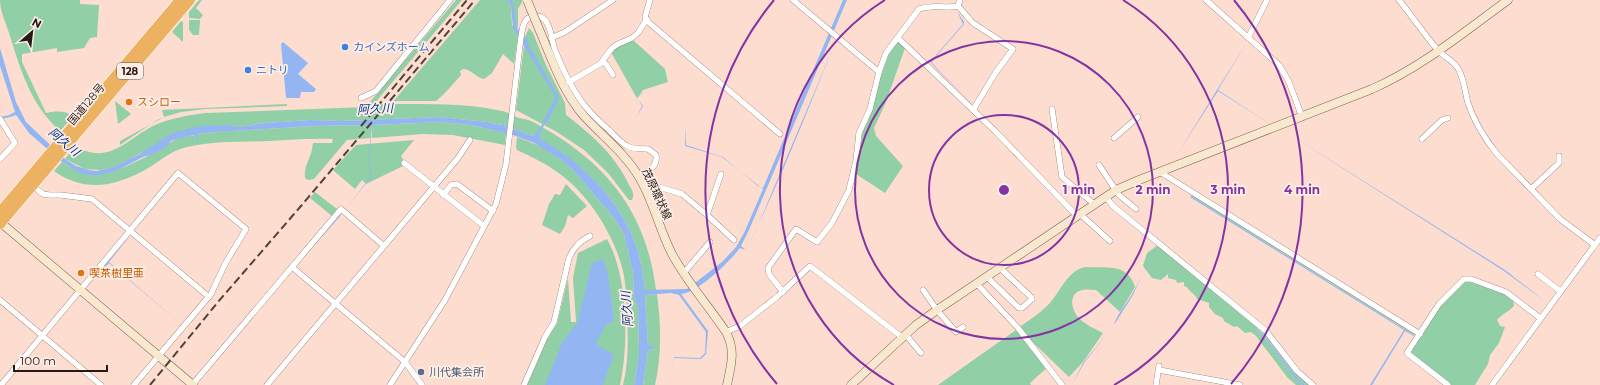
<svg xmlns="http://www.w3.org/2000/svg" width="1600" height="385" viewBox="0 0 1600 385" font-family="Montserrat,'Noto Sans JP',sans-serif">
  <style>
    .green { fill: #91cfa6 }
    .water { fill: #93b6f3 }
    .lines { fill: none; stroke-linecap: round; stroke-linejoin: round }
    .stream { stroke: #93b6f3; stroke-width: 2 }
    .street-casing { stroke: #7f5e50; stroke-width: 6 }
    .secondary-casing { stroke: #7f5e50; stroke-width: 9 }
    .highway-casing { stroke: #fff; stroke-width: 11 }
    .street { stroke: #fff; stroke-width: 5.5 }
    .secondary { stroke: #f9e8d0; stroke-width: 8 }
    .highway { stroke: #ecb262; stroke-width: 10 }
    .rail { stroke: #524139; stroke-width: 2; stroke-dasharray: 8 4; stroke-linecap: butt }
    .secondary-bridge-casing { stroke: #7f5e50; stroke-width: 9; stroke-linecap: butt }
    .secondary-bridge { stroke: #f9e8d0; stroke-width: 8 }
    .ring { fill: none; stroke: #8433a3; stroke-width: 2 }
    .shop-dot { fill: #3f7fe0; stroke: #feeee8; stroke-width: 1.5 }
    .food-dot { fill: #e8710a; stroke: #feeee8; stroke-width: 1.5 }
    .service-dot { fill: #5c6f8a; stroke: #feeee8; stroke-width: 1.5 }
    .labels { text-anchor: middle; stroke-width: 3.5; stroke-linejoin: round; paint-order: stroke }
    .shield { fill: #feeee8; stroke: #685953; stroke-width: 1 }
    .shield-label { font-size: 10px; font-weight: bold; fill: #271913 }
    .shop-label { font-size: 11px; fill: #366cbe; stroke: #feeee8; text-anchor: start }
    .food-label { font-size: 11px; fill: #c56008; stroke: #feeee8; text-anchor: start }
    .street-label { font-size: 11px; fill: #271913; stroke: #feeee8 }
    .service-label { font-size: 11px; fill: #4e5e75; stroke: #feeee8; text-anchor: start }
    .water-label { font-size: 12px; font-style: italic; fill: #043489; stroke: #feeee8 }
    .centre { fill: #8433a3; stroke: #feeee8; stroke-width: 2 }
    .ring-label { font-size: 12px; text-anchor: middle; font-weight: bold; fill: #8433a3; stroke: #feeee8; stroke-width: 3.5; stroke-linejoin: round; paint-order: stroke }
  </style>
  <rect width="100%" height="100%" fill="#fdddd0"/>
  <g class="green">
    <path d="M0 0H80V4L99 5 97 37 90 38 84 48 57 52V48L22 54V62L46 113C55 111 65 110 73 116L60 131C30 104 21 70 9 33 6 23 0 11 0 0Z"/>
    <path d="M199 0H202L196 8 203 15 200 19 189 18V12Z"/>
    <path d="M456 0H462L374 104H391L480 0H508L511 7 512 25 518 36 514 64 503 54 492 73 484 79C476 78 472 69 463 69L460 71 461 75C457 80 440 99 436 101H396L394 104C425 104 456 103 487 108 494 110 502 110 508 113 512 114 515 117 519 118 525 119 530 120 535 123 605 161 646 210 656 290L645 291C643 276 641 262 637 248 621 200 582 162 538 138L542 131 534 136 504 126 505 120 503 125 488 122 439 117 342 121 310 120 264 123 239 127 231 125 157 144 130 159 113 167 101 170 85 169 65 159 75 146C110 166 126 139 155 125 171 118 189 115 206 113L367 107 373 105 370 102Z"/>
    <path d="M512 0H523L518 9V29L515 22Z"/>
    <path d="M189 20H200L199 35H193L189 30Z"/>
    <path d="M181 21 183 22V42L172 32Z"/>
    <path d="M529 28 533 33 546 65 565 103 566 115C591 134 616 156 629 185 632 190 635 194 632 200H629L608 173 584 150 557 132 516 110 525 37Z"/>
    <path d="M633 40 665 69 668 82 643 90 637 98 611 52 615 48Z"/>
    <path d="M899 42 905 48 886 102 874 128 876 136 903 166 885 193 856 174 864 123 890 51 896 43Z"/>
    <path d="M115 101 131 114 118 124Z"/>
    <path d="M287 104V106L205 109 181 112 164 117 157 120 120 145V141L164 117 162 110Z"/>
    <path d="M442 122 470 125 506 133 505 145 453 135 423 134 372 138V125Z"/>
    <path d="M371 125V138L347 140 314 179 308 180 305 178C304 169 307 164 310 156 312 152 312 147 313 143H332L333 139C312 138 290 140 269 141 242 142 214 141 187 147 173 150 162 159 150 167 117 186 87 194 54 171L62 162C87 180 107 176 133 163 139 160 145 158 150 154 162 152 164 145 173 141 179 138 188 136 195 135L196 140H197V134L215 132 315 126Z"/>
    <path d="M517 137 542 147 560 159 573 170 614 218 624 234 633 273 634 297 638 305 639 354 634 385H623C629 361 628 337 627 312 626 296 626 279 621 264 611 230 588 195 560 174 547 164 532 157 517 150L516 148Z"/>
    <path d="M414 140 401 156 405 163 403 166 366 184 362 180 355 189 333 170 356 145Z"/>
    <path d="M566 184 587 206 573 218 568 215 565 226 560 234 542 225 549 204 555 194 560 195Z"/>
    <path d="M315 192 337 209 332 216 310 198Z"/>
    <path d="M1192 194 1416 334V336L1191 196Z"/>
    <path d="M607 239C628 276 629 344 620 385H527L548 337 557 324 571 266 568 278 571 322H576L573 278 578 253Z"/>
    <path d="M1158 245 1266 334 1295 372 1310 385H1305C1286 368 1275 345 1257 328L1256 330C1274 346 1284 369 1302 385H1296L1287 377 1256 336 1251 332 1245 333 1237 326 1234 327 1224 321 1223 318 1215 314 1209 307V303L1197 299C1195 293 1190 293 1187 287L1184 286V282L1177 283 1176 280 1168 278V274L1161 280 1152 278 1143 266 1147 253Z"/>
    <path d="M1086 267C1107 268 1128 263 1135 287L1120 312 1096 290C1092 290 1087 289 1083 290 1068 292 1071 309 1078 317 1084 324 1095 329 1103 333L1083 362 1069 377 1018 328C1028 321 1039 314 1048 305 1060 293 1067 270 1086 267Z"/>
    <path d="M1467 281 1503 293 1513 300 1514 306C1508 312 1502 314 1497 320L1500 326 1505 327 1499 343 1490 355 1488 364 1475 385H1450L1410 354 1442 303 1463 283Z"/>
    <path d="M657 294C661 325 662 354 655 385H643L648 350 654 349V347L648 345 645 295Z"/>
    <path d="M1016 330 1049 366 1030 383 1031 385H938Z"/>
  </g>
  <g class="water">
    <path d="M508 0H512L513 2 517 28 527 39 529 46 558 95V101L547 123 543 121 554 101 555 96 513 28 511 7Z"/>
    <path d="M843 0H847L749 230 741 246 746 250 756 230 836 41C807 111 780 182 746 250L740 248C729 262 699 292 681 294L708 331 706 354 701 359 674 358 670 383 672 385 670 383 674 357 700 358 705 353 706 332 679 295 671 293 645 295 648 345 654 346V349L648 350 643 385H634L639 354 638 306 634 297 633 273 624 234 614 218 573 170 560 159 534 143 513 135 488 129 470 125 442 122 372 125 369 163 372 176 346 209 371 176 368 163 371 133 370 125 315 126 215 132 197 134 198 140 196 141 195 135H193L171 141 165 148 155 153 143 157 116 171 99 175H88L78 172 62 162 29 133 16 115 10 117 9 115 15 112 0 66V48L16 102 26 122 65 159 76 166 89 170 97 171 113 167 138 155 172 133 201 126 231 125 239 127 264 123 310 120 342 121 439 117 488 122 502 125 505 120 504 126 534 136 539 129 542 131 539 138C582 162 621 200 637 248 641 262 643 276 645 290L687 289 722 262 736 247 744 233 763 189 722 157 685 146V125L644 91 637 98 643 106 636 118 637 143 636 118 642 106 612 55 637 97 644 91 685 125 686 145 723 157 758 186 763 188Z"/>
    <path d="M957 11 964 22V24L932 61V63L972 104 931 63V61L963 24Z"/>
    <path d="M1107 20 1217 90 1247 42 1218 90 1270 124 1218 91 1178 153 1168 163 1178 153 1217 90Z"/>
    <path d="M283 42 308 63 298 74 316 89 314 92H301L300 98H286L281 44Z"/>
    <path d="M1284 131 1505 270 1546 302 1504 271Z"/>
    <path d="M1191 196 1414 335V336L1405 331 1372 385H1370L1404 330 1190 197Z"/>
    <path d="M340 214 341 215 297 265Z"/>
    <path d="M130 236 109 262 181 324 109 263 86 287Z"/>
    <path d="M1156 249 1146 266 1133 295 1114 325C1115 318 1126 304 1131 296 1140 281 1146 264 1156 249Z"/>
    <path d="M603 259 608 275 614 320 606 325 596 344 613 354C612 365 606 374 603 385H545L562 343 577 323 592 263Z"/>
    <path d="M1256 328C1275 345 1286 368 1305 385H1302C1284 369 1274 346 1256 330Z"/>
    <path d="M1110 330 1084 363 1072 385 1083 363Z"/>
  </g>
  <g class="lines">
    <g class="stream">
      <path d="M1 118 10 116"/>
      <path d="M539 132 546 120"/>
    </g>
    <defs>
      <g id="street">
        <path d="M650 0 645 17 647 21 780 134"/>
        <path d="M793 0 879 72 886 53 919 9C931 4 945 9 958 6"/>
        <path d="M960 0 958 6 973 23 1013 49 996 72 973 110"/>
        <path d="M1206 0 1279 65 1289 82 1302 117"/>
        <path d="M1399 0C1412 16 1424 34 1437 49 1444 58 1453 59 1459 70 1464 80 1465 92 1468 103 1474 121 1485 139 1497 154L1560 219 1595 245"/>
        <path d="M551 38 565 32 613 0"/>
        <path d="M898 38 995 131 1077 216"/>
        <path d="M1248 38 1267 0"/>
        <path d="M602 62 606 64 613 75"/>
        <path d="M569 82 600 64 612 48 618 44 632 38 638 33 647 19"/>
        <path d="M361 98 376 91 450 0"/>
        <path d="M1052 109 1062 177 1094 204"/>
        <path d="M0 119 15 143 0 159"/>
        <path d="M1114 138 1138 117"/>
        <path d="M1422 139 1442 120 1448 118"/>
        <path d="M404 163 484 226"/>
        <path d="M1099 165 1119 195 1136 209"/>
        <path d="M1160 172 1420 334"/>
        <path d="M643 185 649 184 682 194 707 215 721 174"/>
        <path d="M1531 189 1559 163V156"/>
        <path d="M38 190 43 194 49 195H61L92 199 209 297"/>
        <path d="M443 195 451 185 457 184 493 211"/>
        <path d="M1106 197 1113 206 1266 331 1297 371 1313 385"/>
        <path d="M1080 214 1110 241"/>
        <path d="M707 215 734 240"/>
        <path d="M292 267 405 362 422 385"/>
        <path d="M683 274 710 242"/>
        <path d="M1538 274 1560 291"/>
        <path d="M987 277 1019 308H1022L1032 299 1031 297 1000 268"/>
        <path d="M977 284 1018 328 1062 385"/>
        <path d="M923 290 937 310 956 332 963 327"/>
        <path d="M783 292 769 274 768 268 796 229 817 242 832 223 849 190 856 161 859 133 870 109 879 72"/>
        <path d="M0 300 101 385"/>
        <path d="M726 332 740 326 778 296 810 266 903 338"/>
        <path d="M906 335 921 353"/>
        <path d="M1159 370 1240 385"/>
        <path d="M193 384 341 209 384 246"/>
        <path d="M1 385 178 173 246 229 225 264 211 294 134 385"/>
        <path d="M267 385 458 158 470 140"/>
        <path d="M390 385 445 300 496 204 506 164 520 45C522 34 521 15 536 16 551 16 551 39 555 50 563 70 572 90 585 106 592 115 601 123 609 130 615 136 621 143 627 146 634 150 641 148 648 149L656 155C658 167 648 171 639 176"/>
        <path d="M524 385 545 337 554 322 569 258C574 247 579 242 590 236"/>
        <path d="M1156 385 1159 366"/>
        <path d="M1448 385 1407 353 1439 304 1464 279H1471L1506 292 1540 318"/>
        <path d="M1492 385 1600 238"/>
      </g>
      <g id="secondary">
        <path d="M544 41C555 68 565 94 584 116 602 136 625 153 639 177 653 200 659 228 671 252 686 281 708 305 726 332 736 351 731 365 727 385"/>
        <path d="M0 222 193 385"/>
        <path d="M851 385 916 325 937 310 1116 190 1139 180 1372 89C1422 67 1464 32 1508 0"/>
      </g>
      <g id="highway">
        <path d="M0 212 180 0"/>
        <path d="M0 224 190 0"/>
      </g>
    </defs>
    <use href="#street" class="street-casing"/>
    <use href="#secondary" class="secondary-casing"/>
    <use href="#highway" class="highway-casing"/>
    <use href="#street" class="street"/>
    <use href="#secondary" class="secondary"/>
    <use href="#highway" class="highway"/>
    <g class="rail">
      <path d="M361 126 467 0"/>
      <path d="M150 385 218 302 301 206 475 0"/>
    </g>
    <defs>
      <path id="secondary-bridge" d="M527 0 544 41"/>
    </defs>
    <use href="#secondary-bridge" class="secondary-bridge-casing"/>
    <use href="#secondary-bridge" class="secondary-bridge"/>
  </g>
  <g class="ring">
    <circle cx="1004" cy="190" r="75"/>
    <circle cx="1004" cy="190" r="149"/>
    <path d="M894 385A224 224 0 0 1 885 0M1123 0A224 224 0 0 1 1114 385"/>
    <path d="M777 384A298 298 0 0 1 774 0M1234 0A298 298 0 0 1 1231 384"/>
  </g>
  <g class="shop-dot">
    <circle cx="345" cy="47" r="4"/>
    <circle cx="248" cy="70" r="4"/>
  </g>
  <g class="food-dot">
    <circle cx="129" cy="102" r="4"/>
    <circle cx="81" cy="273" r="4"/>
  </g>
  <circle class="service-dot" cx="421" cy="372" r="4"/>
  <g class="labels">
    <rect class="shield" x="117" y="63" width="26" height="16" rx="3"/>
    <g class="shield-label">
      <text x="130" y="75">128</text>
    </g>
    <g class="shop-label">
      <text x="353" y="51">カインズホーム</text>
      <text x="256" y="74">ニトリ</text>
    </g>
    <g class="food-label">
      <text x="137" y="106">スシロー</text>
      <text x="89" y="277">喫茶樹里亜</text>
    </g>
    <g class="street-label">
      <text transform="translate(86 104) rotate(-50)" y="4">国道128号</text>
      <text transform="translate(657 194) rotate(65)" y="4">茂原環状線</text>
    </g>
    <g class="service-label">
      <text x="429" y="376">川代集会所</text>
    </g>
    <g class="water-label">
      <text transform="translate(375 109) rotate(-3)" y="4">阿久川</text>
      <text transform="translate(64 142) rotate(40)" y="4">阿久川</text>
      <text transform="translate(627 309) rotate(-94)" y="4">阿久川</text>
    </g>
  </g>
  <circle cx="1004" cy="190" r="6" class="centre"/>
  <g class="ring-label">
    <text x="1079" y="194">1 min</text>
    <text x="1153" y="194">2 min</text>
    <text x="1228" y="194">3 min</text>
    <text x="1302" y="194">4 min</text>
  </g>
  <g transform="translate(32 32) rotate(28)" stroke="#feeee8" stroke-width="3" paint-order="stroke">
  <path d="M0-3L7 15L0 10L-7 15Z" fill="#271913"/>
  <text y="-6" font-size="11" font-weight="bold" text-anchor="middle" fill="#271913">N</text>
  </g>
  <path d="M14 365v6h93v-6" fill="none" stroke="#271913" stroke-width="2"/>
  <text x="20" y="365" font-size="12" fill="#271913" stroke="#feeee8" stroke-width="3" paint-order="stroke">100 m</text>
</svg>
